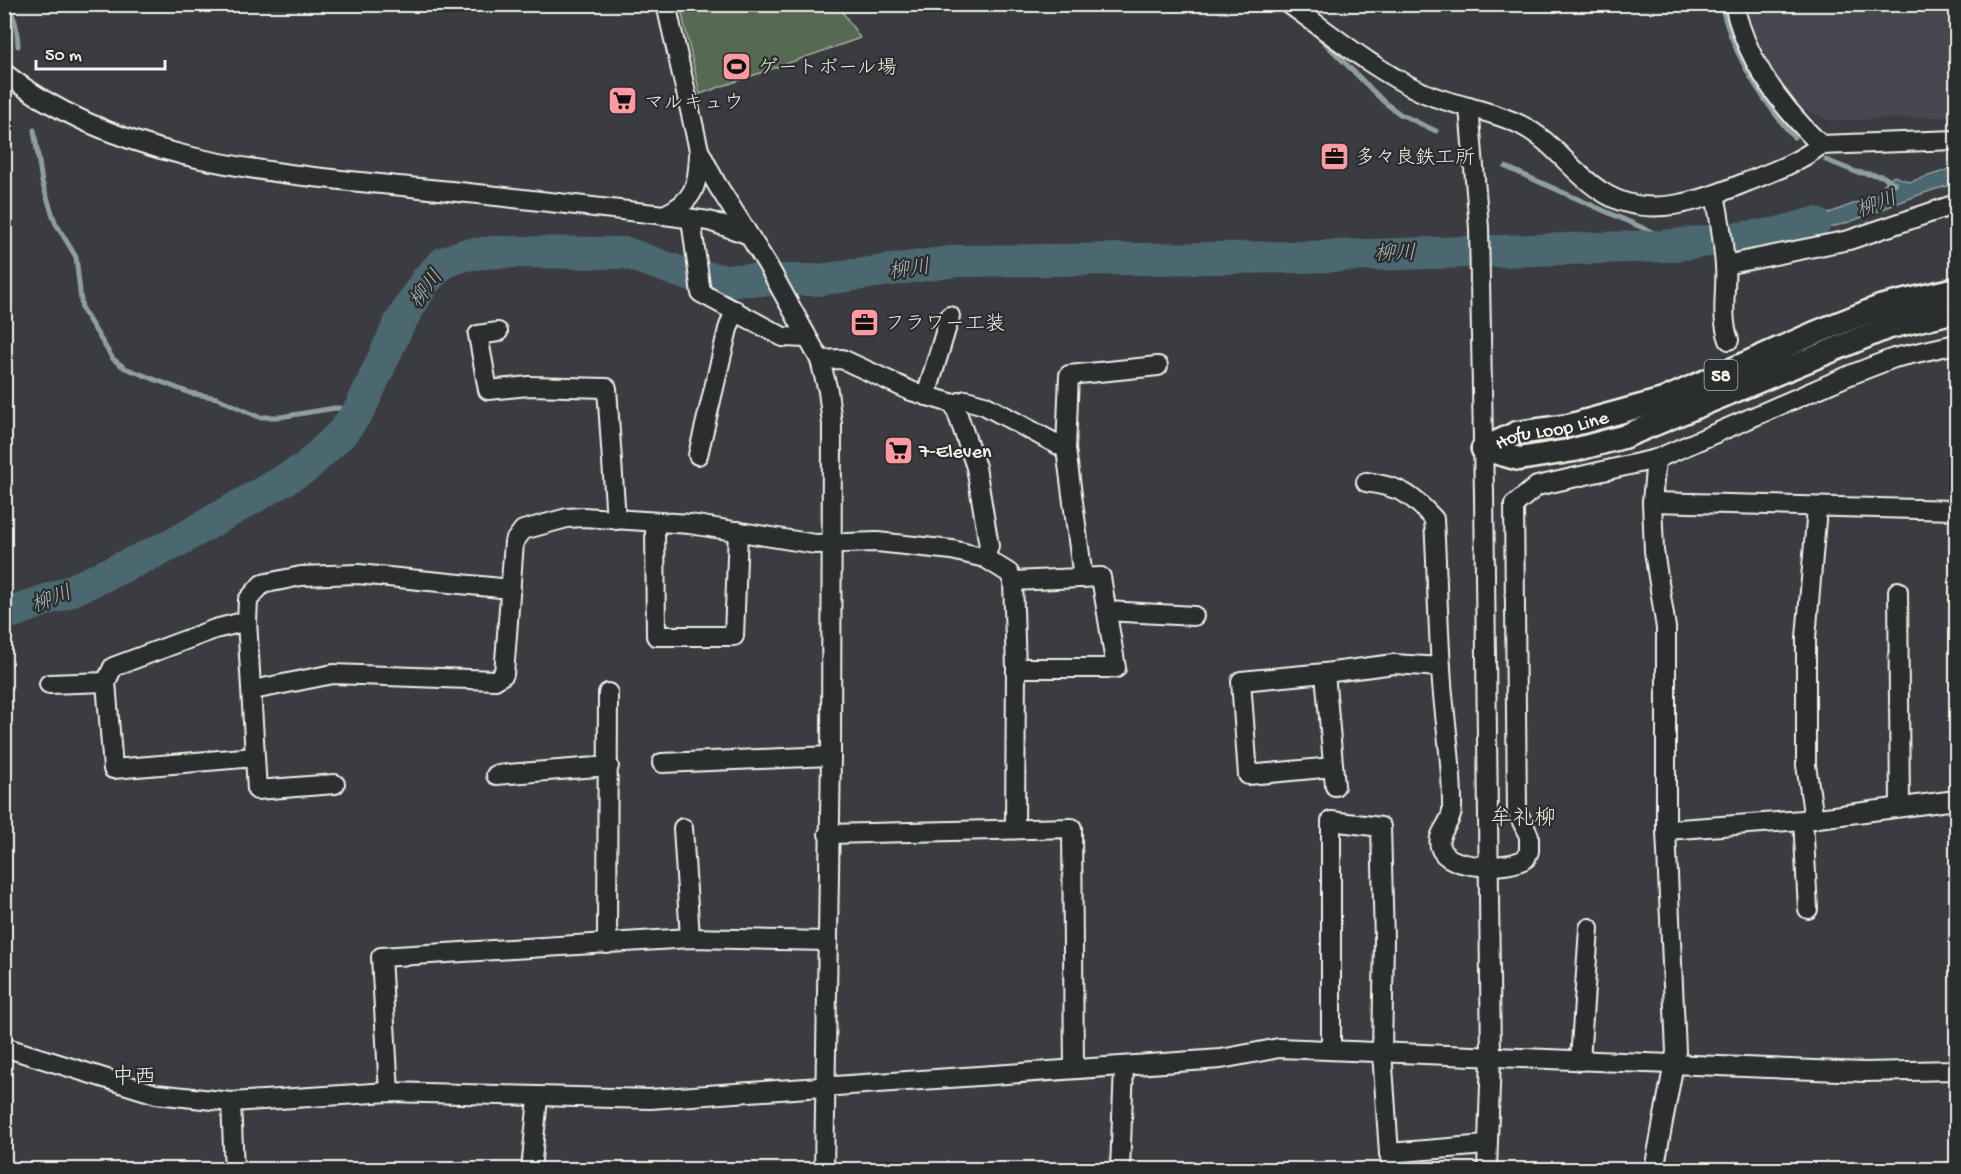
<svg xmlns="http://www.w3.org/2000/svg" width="1961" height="1174" viewBox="0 0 1961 1174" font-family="'Gochi Hand','Klee One',sans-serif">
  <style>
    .built { fill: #474650 }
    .green { fill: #566953; stroke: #a5ad9e; stroke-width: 1.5 }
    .water { fill: #4b686f; stroke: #8f9f9f; stroke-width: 1.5 }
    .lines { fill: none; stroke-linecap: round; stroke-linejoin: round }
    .stream { stroke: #8f9f9f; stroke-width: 5 }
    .river { stroke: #4b686f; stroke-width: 32 }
    .minor-casing { stroke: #f4f1e8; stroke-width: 22 }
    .major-casing { stroke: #f4f1e8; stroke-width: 27 }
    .minor { stroke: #2a2d2e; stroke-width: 18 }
    .major { stroke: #2a2d2e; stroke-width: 22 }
    .labels { text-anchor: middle; stroke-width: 4.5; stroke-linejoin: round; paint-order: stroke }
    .shield { fill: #2a2d2e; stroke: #b7b6b0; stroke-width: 1.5 }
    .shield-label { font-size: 18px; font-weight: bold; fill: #f4f1e8 }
    .poi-label { font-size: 20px; fill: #f4f1e8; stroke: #2a2d2e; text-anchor: start }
    .street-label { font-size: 20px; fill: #f4f1e8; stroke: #2a2d2e }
    .water-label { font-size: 21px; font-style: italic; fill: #b0bab8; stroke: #2a2d2e }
    .quarter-label { font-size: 22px; fill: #f4f1e8; stroke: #2a2d2e }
  </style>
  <rect width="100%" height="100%" fill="#3b3c42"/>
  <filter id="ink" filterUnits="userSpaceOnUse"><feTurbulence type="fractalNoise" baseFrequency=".0167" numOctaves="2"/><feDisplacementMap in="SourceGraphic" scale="12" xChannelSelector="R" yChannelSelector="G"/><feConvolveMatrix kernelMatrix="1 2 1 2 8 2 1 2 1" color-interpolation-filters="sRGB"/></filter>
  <g filter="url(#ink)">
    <path class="built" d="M1743 5H1956V116L1831 121 1796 106 1760 50 1745 17Z"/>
    <path class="green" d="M680 5H838L860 38 700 94Z"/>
    <path class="water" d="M1956 167V184C1923 191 1892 206 1860 218 1833 229 1803 233 1774 234L1882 193 1884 184 1894 176 1910 182Z"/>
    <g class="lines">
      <g class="stream">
        <path d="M1721 4C1733 55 1761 99 1794 137"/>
        <path d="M4 5C17 14 17 32 18 46"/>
        <path d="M1319 37 1384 102 1400 114 1436 131"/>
        <path d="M34 130 42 182 55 222 76 257 82 309 113 359 125 368 190 393 217 398 259 417H280L335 408 360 409"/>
        <path d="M1826 160 1856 172 1882 176 1895 184"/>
        <path d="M1506 167 1652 232 1664 246"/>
      </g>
      <path class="river" d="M4 615 66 593 173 544 305 468 342 433 360 409 399 324 426 280 443 263 464 255 495 252 626 253 685 274 724 280H818L957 261 1301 257 1664 246 1774 234 1815 223"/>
      <defs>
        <g id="minor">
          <path d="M666 4 699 150 716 183 767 264 820 360 828 391 832 424 831 756 824 1170"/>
          <path d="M1289 4C1331 34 1374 70 1422 92 1453 106 1489 109 1521 125 1553 141 1571 172 1601 191 1647 222 1703 200 1749 181 1775 171 1799 162 1821 145"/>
          <path d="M1734 4C1746 60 1781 107 1821 145L1956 140"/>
          <path d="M4 73C123 165 276 173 420 188 501 196 583 206 664 215"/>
          <path d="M1469 107 1479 228 1484 494 1491 1057 1487 1170"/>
          <path d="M699 153C698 185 695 201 664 215L709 221 747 234"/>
          <path d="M1715 195C1720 218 1723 241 1725 265 1727 291 1720 316 1729 340"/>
          <path d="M691 219 701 293 783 337 807 338"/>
          <path d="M1725 265 1849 240 1956 204"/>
          <path d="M498 332 478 335 488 390 529 386 607 388 616 520"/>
          <path d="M820 360 842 359 911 391 954 404 976 467 989 546 985 558"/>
          <path d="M926 396 950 316"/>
          <path d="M954 404 966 400 984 405 1066 449 1083 578"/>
          <path d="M1066 449 1069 375 1158 366"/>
          <path d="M698 455 728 329 735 310"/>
          <path d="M1366 482C1401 487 1411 494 1434 519 1437 573 1438 628 1442 683 1445 724 1453 768 1452 810 1452 823 1436 833 1440 847 1447 871 1510 870 1526 858L1529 851V836L1517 811 1514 505 1537 486 1656 459 1850 375 1894 358 1956 344"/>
          <path d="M1652 502 1956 510"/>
          <path d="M655 523 656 636H734L738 531"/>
          <path d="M1013 581 1016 668 1015 828"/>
          <path d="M1898 591 1900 806"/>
          <path d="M1107 611 1194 616"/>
          <path d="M247 621 215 629 113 667 106 682 113 769 255 757"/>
          <path d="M1325 673 1241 681 1248 775 1333 767"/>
          <path d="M49 684 106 682"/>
          <path d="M253 690 333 674 495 680 504 674 514 542 523 530 567 518 583 517 690 524 815 544 877 542 952 550 985 558 1009 573 1013 581 1101 577 1116 668H1016"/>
          <path d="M662 763 831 756"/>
          <path d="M496 775 609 766"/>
          <path d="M335 784 257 790 247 621 248 600 262 584 301 576 358 574 511 589"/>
          <path d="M1335 786 1325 673 1394 664 1441 667"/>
          <path d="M1814 819 1806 765V638L1817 508"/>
          <path d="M1803 820 1808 909"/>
          <path d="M683 828 690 938"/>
          <path d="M1666 830 1803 820 1956 800"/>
          <path d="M828 834 1072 828 1074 1069"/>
          <path d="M607 944 608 693"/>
          <path d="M4 1047 156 1094 231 1102 389 1092 650 1099 1221 1059 1279 1048 1864 1072 1956 1070"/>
          <path d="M1331 1050V821L1381 827 1384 940 1382 1052 1389 1153 1393 1170"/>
          <path d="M1580 1061 1589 928"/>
          <path d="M389 1092 381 957 690 938 827 941"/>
          <path d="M231 1102 234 1170"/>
          <path d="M1389 1153 1486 1145"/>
          <path d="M531 1170 538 1098"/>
          <path d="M1120 1170 1124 1066"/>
          <path d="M1654 1170 1676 1052 1666 830V628L1654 551 1652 502 1656 459"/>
        </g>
        <g id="major">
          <path id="s1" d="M1483 449 1517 433 1568 426 1663 400 1815 333 1880 307 1956 289"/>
          <path d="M1483 449 1519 459 1574 450 1623 437 1886 328 1956 311"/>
        </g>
      </defs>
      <use href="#minor" class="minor-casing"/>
      <use href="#major" class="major-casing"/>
      <use href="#minor" class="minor"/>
      <use href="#major" class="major"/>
    </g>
  </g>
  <defs>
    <symbol id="stadium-square" viewBox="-11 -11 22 22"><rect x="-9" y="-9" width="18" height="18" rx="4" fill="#ff9aa2" stroke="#2a2d2e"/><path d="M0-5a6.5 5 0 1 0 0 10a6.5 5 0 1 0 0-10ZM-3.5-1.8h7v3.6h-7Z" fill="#111"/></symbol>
    <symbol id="supermarket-square" viewBox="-11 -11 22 22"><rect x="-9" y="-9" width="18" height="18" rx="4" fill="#ff9aa2" stroke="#2a2d2e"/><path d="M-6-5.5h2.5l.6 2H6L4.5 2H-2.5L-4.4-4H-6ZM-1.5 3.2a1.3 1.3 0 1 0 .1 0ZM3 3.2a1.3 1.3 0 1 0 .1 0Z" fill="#111"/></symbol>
    <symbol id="office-square" viewBox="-11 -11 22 22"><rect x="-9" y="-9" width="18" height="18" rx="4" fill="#ff9aa2" stroke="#2a2d2e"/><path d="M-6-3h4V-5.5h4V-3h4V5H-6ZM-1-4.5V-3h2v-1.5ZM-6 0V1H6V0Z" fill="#111"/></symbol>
  </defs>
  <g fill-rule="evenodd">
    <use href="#stadium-square" x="720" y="50" width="33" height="33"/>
    <use href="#supermarket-square" x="606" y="84" width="33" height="33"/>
    <use href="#office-square" x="1318" y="140" width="33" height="33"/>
    <use href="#office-square" x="848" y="306" width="33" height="33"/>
    <use href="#supermarket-square" x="882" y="434" width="33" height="33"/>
  </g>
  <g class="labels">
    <rect class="shield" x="1704.5" y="360" width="33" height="30" rx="4.5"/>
    <g class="shield-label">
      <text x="1721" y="381">58</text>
    </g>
    <g class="poi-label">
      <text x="758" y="73">ゲートボール場</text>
      <text x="644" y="108">マルキュウ</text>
      <text x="1355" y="163">多々良鉄工所</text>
      <text x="885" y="329">フラワー工装</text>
      <text x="919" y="457">7-Eleven</text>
    </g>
    <g class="street-label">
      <text dy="7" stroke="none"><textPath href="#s1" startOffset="72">Hofu Loop Line</textPath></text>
    </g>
    <g class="water-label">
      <text transform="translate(1876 203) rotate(-20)" y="7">柳川</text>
      <text transform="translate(1395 252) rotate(-1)" y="7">柳川</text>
      <text transform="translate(909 268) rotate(-8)" y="7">柳川</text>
      <text transform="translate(425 288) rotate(-53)" y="7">柳川</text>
      <text transform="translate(51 598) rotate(-21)" y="7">柳川</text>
    </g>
    <g class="quarter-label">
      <text x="1523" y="824">牟礼柳</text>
      <text x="134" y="1083">中西</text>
    </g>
  </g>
  <rect width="1961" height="1174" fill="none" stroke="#2a2d2e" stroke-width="24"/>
  <rect x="12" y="12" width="1937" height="1150" fill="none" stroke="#f4f1e8" stroke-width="2" filter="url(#ink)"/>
  <path d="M36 60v9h129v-9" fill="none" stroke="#f4f1e8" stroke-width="3"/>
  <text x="45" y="60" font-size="18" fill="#f4f1e8" stroke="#2a2d2e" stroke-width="4.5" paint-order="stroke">50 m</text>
</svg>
